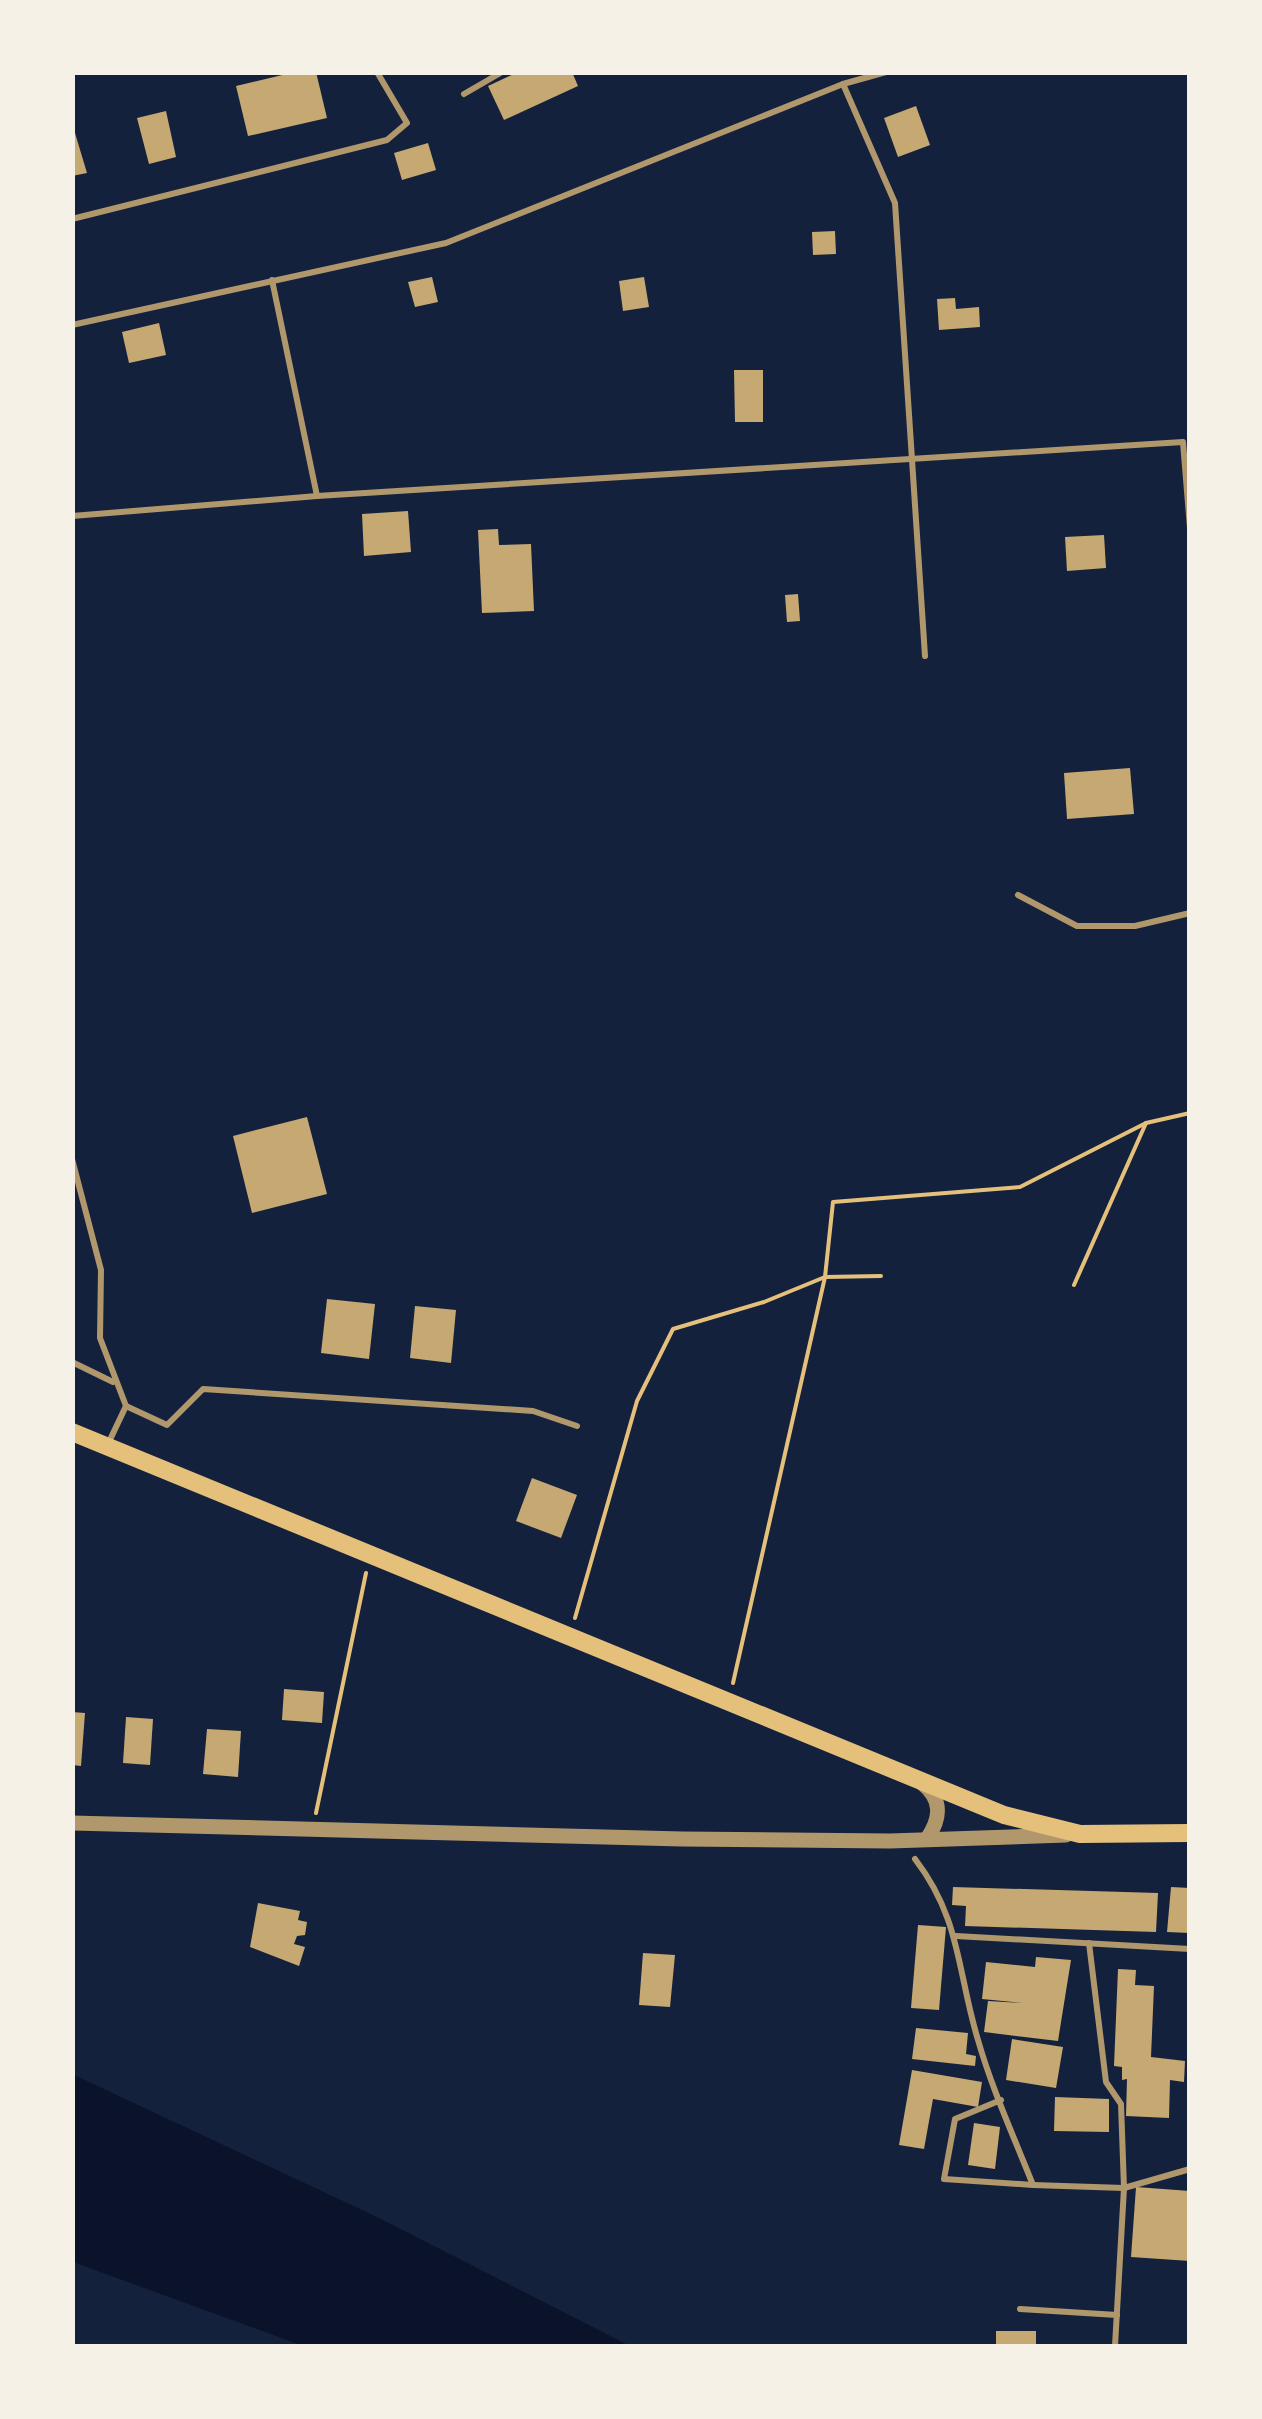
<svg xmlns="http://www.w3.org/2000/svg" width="1262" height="2419" viewBox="0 0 1262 2419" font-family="'PT Sans Narrow',sans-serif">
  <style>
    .water { fill: #0b132b }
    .building { fill: #c6a872 }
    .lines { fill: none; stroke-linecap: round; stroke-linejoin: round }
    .path { stroke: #e5c07b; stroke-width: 4 }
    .service { stroke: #b1986c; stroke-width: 6 }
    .tertiary { stroke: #b1986c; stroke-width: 15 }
    .secondary { stroke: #e5c07b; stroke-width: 18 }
  </style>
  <rect width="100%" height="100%" fill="#14213d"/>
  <path class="water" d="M72 2074 377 2217 630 2346H303L73 2262Z"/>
  <g class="building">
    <path d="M295 72H316L327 118 248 136 236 86Z"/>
    <path d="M518 72H572L578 86 504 120 488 86Z"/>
    <path d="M916 106 930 145 898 157 884 118Z"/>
    <path d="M166 111 176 157 149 164 137 118Z"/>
    <path d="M72 123 87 173 72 176Z"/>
    <path d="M428 143 436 170 402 180 394 153Z"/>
    <path d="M835 231 836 254 813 255 812 232Z"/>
    <path d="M432 277 438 302 415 307 408 282Z"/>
    <path d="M644 277 649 307 623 311 619 281Z"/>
    <path d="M955 298 956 309 979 307 980 327 939 330 937 299Z"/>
    <path d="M159 323 166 355 129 363 122 332Z"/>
    <path d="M734 370H763V422H735Z"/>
    <path d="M408 511 411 552 364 556 362 514Z"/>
    <path d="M498 529 499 545 531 544 534 611 482 613 478 530Z"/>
    <path d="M1104 535 1106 568 1067 571 1065 537Z"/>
    <path d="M798 594 800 621 787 622 785 595Z"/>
    <path d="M1130 768 1134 814 1067 819 1064 773Z"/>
    <path d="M307 1117 327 1194 252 1213 233 1136Z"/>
    <path d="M327 1299 375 1304 369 1359 321 1353Z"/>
    <path d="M415 1306 456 1310 451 1363 410 1358Z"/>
    <path d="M532 1478 577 1495 561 1538 516 1521Z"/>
    <path d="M284 1689 324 1692 322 1723 282 1720Z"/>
    <path d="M72 1712 85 1713 81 1766 72 1765Z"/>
    <path d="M126 1717 153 1719 150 1765 123 1763Z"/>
    <path d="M207 1729 241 1731 238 1777 203 1774Z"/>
    <path d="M953 1887 1158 1893 1156 1932 965 1926 966 1906 952 1905Z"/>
    <path d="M1171 1887 1190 1888V1933L1167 1932Z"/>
    <path d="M258 1903 300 1911 298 1920 307 1922 305 1935 297 1936 294 1944 305 1947 299 1966 250 1947Z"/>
    <path d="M918 1925 946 1927 939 2010 911 2008Z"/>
    <path d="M643 1953 675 1955 670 2007 639 2005Z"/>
    <path d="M1036 1957 1071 1960 1058 2041 984 2032 988 2001 1024 2003 982 1999 986 1962 1035 1967Z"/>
    <path d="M1118 1969 1136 1970 1135 1985 1154 1986 1151 2057 1185 2061 1184 2082 1170 2080 1169 2118 1126 2116 1127 2079 1122 2080V2067L1114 2066Z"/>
    <path d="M916 2028 968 2033 966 2054 976 2056 975 2066 912 2059Z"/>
    <path d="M1012 2039 1063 2047 1056 2088 1006 2080Z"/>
    <path d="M912 2070 982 2082 978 2107 933 2099 924 2149 899 2145Z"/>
    <path d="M1055 2097 1109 2099V2132L1054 2131Z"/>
    <path d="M974 2123 1000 2127 995 2169 968 2165Z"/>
    <path d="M1136 2187 1190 2191V2261L1131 2257Z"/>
    <rect x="996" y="2331" width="40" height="15"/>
  </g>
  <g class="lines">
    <g class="path">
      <path d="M1074 1285 1146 1123"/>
      <path d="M575 1618 637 1401 673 1329 764 1302 825 1277 833 1202 1020 1187 1146 1123 1190 1113"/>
      <path d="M733 1683 825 1277 881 1276"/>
      <path d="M316 1813 366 1573"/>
    </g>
    <g class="service">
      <path d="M843 84 895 203 925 656"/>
      <path d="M464 94 502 72"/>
      <path d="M72 219 387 140 407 123 377 72"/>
      <path d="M272 280 317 496"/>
      <path d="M72 325 446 243 843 84 886 72"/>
      <path d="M72 516 317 496 1183 442 1190 528"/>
      <path d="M1018 895 1077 926H1135L1190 913"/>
      <path d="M72 1159 101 1270 100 1338 126 1406"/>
      <path d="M72 1362 113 1382"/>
      <path d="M108 1444 126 1406 167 1425 203 1389 533 1411 577 1426"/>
      <path d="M915 1859C961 1919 957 1971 978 2040 992 2089 1014 2137 1033 2185L944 2179 955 2119 1001 2100"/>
      <path d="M956 1936 1190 1949"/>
      <path d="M1033 2185 1124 2188 1121 2104 1106 2082 1089 1943"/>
      <path d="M1020 2309 1117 2315"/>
      <path d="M1115 2346 1124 2188 1190 2169"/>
    </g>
    <g class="tertiary">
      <path d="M922 1783C943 1800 941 1818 927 1839"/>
      <path d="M72 1823 682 1839 890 1841 1066 1835"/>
    </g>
    <path class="secondary" d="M72 1432 1004 1815 1080 1834 1190 1833"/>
  </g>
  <rect width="1262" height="2419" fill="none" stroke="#f6f1e7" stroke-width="150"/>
</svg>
